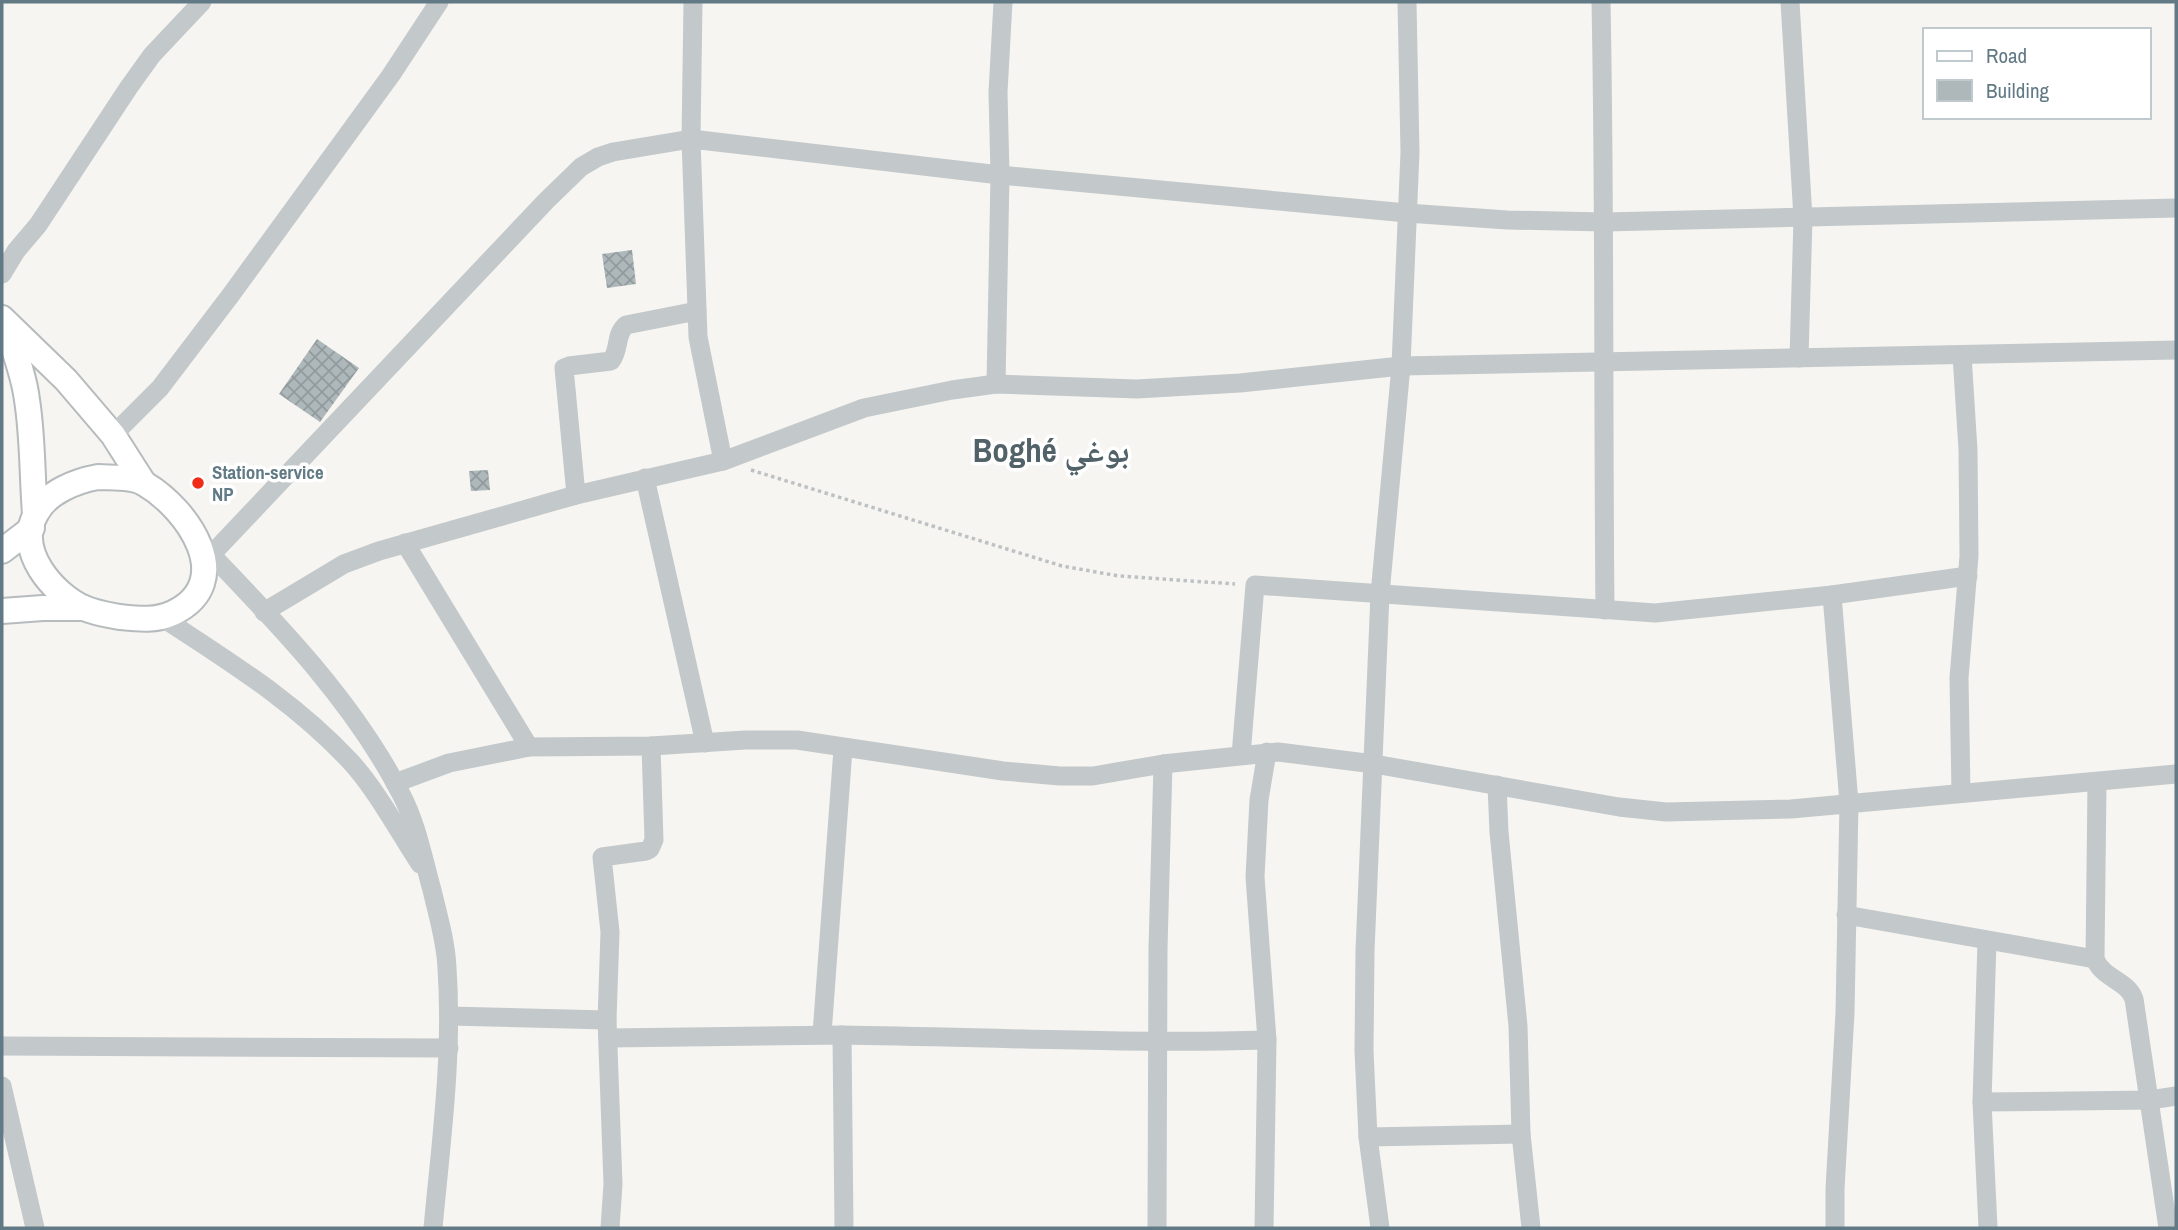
<svg xmlns="http://www.w3.org/2000/svg" width="2178" height="1230" viewBox="0 0 2178 1230" font-family="'Archivo Narrow','Noto Naskh Arabic',sans-serif">
  <style>
    .building { fill: url(#building-cross-hatch) }
    .lines { fill: none; stroke-linecap: round; stroke-linejoin: round }
    .major-casing { stroke: #b6bbbe; stroke-width: 28 }
    .path { stroke: #bec1c3; stroke-width: 3.5; stroke-dasharray: 3.5 3.5; stroke-linecap: butt }
    .minor { stroke: #c3c8ca; stroke-width: 19 }
    .major { stroke: #fff; stroke-width: 24 }
    .poi-dot { fill: #f02c17; stroke: #fff; stroke-width: 2.5 }
    .labels { text-anchor: middle; stroke-width: 7; stroke-linejoin: round; paint-order: stroke }
    .poi-label { font-size: 19px; font-weight: bold; fill: #627a85; stroke: #fff; text-anchor: start }
    .town-label { font-size: 33px; font-weight: bold; fill: #516269; stroke: #fff }
  </style>
  <defs>
    <pattern id="building-cross-hatch" width="8" height="8" patternUnits="userSpaceOnUse" patternTransform="scale(1.75)"><rect width="8" height="8" fill="#aeb8bb"/><path d="M0 0l8 8M0 8l8-8" fill="none" stroke="#919b9e"/></pattern>
  </defs>
  <rect width="100%" height="100%" fill="#f6f5f1"/>
  <g class="building">
    <path d="M632 250 636 284 607 288 602 254Z"/>
    <path d="M317 339 359 368 320 422 279 394Z"/>
    <path d="M488 470 490 490 471 491 469 471Z"/>
  </g>
  <g class="lines">
    <defs>
      <g id="major">
        <path d="M2 318 66 380 113 435 143 482"/>
        <path d="M6 326C14 350 24 375 27 400 33 438 32 476 35 514"/>
        <path d="M98 477C113 478 133 476 145 484 188 509 238 582 173 613 156 621 139 619 120 617 109 615 95 613 84 608 53 594 15 550 36 514 47 492 76 481 98 477Z"/>
        <path d="M2 551 32 528"/>
        <path d="M2 611 43 608H84"/>
      </g>
    </defs>
    <use href="#major" class="major-casing"/>
    <path class="path" d="M751 470 1062 566 1119 576 1235 584"/>
    <g class="minor">
      <path d="M693 2 691 139 698 337 723 461"/>
      <path d="M1601 2C1605 204 1603 407 1605 610"/>
      <path d="M1790 2 1803 218 1799 358"/>
      <path d="M2 274 16 251 38 225 129 87 152 55 202 2"/>
      <path d="M996 384 1000 175 998 92 1003 2"/>
      <path d="M113 435 160 388 230 296 391 75 439 2"/>
      <path d="M645 478 705 743"/>
      <path d="M576 495 564 368 569 366 611 361C620 350 615 334 626 325L697 311"/>
      <path d="M405 543 529 747"/>
      <path d="M202 545C275 621 353 700 401 794 417 824 423 858 432 890 438 916 446 942 447 968 453 1055 441 1142 433 1228"/>
      <path d="M211 555 546 201 581 167 598 157 613 152 691 139 1000 175 1407 213 1507 220 1605 222 2176 208"/>
      <path d="M1832 595 1849 803 1845 1013 1835 1189V1228"/>
      <path d="M264 612 344 564 379 551 576 495 723 461 864 408 952 390 996 384 1137 389 1240 383 1401 366 2176 350"/>
      <path d="M163 618C231 663 294 701 350 761 376 789 399 832 420 864"/>
      <path d="M1241 755 1255 585 1655 613 1832 595 1968 576"/>
      <path d="M2097 782 2095 959C2103 979 2127 980 2134 999L2168 1228"/>
      <path d="M395 783 449 763 529 747 651 746 746 740H797L1003 771 1060 776H1093L1163 764 1278 752 1374 764 1619 807 1666 812 1791 809 2176 774"/>
      <path d="M1497 785 1499 832 1518 1026 1521 1134 1531 1228"/>
      <path d="M1961 793 1959 678 1969 556 1968 450 1962 355"/>
      <path d="M1846 915 2095 959"/>
      <path d="M1987 941 1982 1102 1988 1228"/>
      <path d="M449 1016 607 1020"/>
      <path d="M822 1034 843 749"/>
      <path d="M842 1035C984 1037 1126 1044 1267 1040"/>
      <path d="M609 1038 842 1035 844 1228"/>
      <path d="M2 1046 449 1048"/>
      <path d="M2 1086 35 1228"/>
      <path d="M1982 1102 2150 1100 2176 1096"/>
      <path d="M1368 1137 1521 1134"/>
      <path d="M610 1228 613 1184 607 1020 610 932 602 857 646 851 650 849 654 840 651 746"/>
      <path d="M1157 1228 1158 948 1163 764"/>
      <path d="M1264 1228 1267 1040 1255 877 1259 800 1267 752"/>
      <path d="M1380 1228 1368 1137 1364 1051 1365 951 1380 594 1401 366 1410 152 1407 2"/>
    </g>
    <use href="#major" class="major"/>
  </g>
  <circle class="poi-dot" cx="198" cy="483" r="7"/>
  <g class="labels">
    <g class="poi-label">
      <text x="212" y="479">Station-service<tspan x="212" dy="22">NP</tspan></text>
    </g>
    <g class="town-label">
      <text x="1051" y="462">Boghé بوغي</text>
    </g>
  </g>
  <rect width="2178" height="1230" fill="none" stroke="#627a85" stroke-width="7"/>
  <rect x="1923" y="28" width="228" height="91" fill="#ffffff" stroke="#c0cace" stroke-width="2"/>
  <rect x="1937" y="51" width="35" height="10" fill="#ffffff" stroke="#c0cace" stroke-width="2"/>
  <text x="1986" y="63" font-size="21" fill="#627a85">Road</text>
  <rect x="1937" y="80" width="35" height="21" fill="#aeb8bb" stroke="#c0cace" stroke-width="2"/>
  <text x="1986" y="98" font-size="21" fill="#627a85">Building</text>
</svg>
